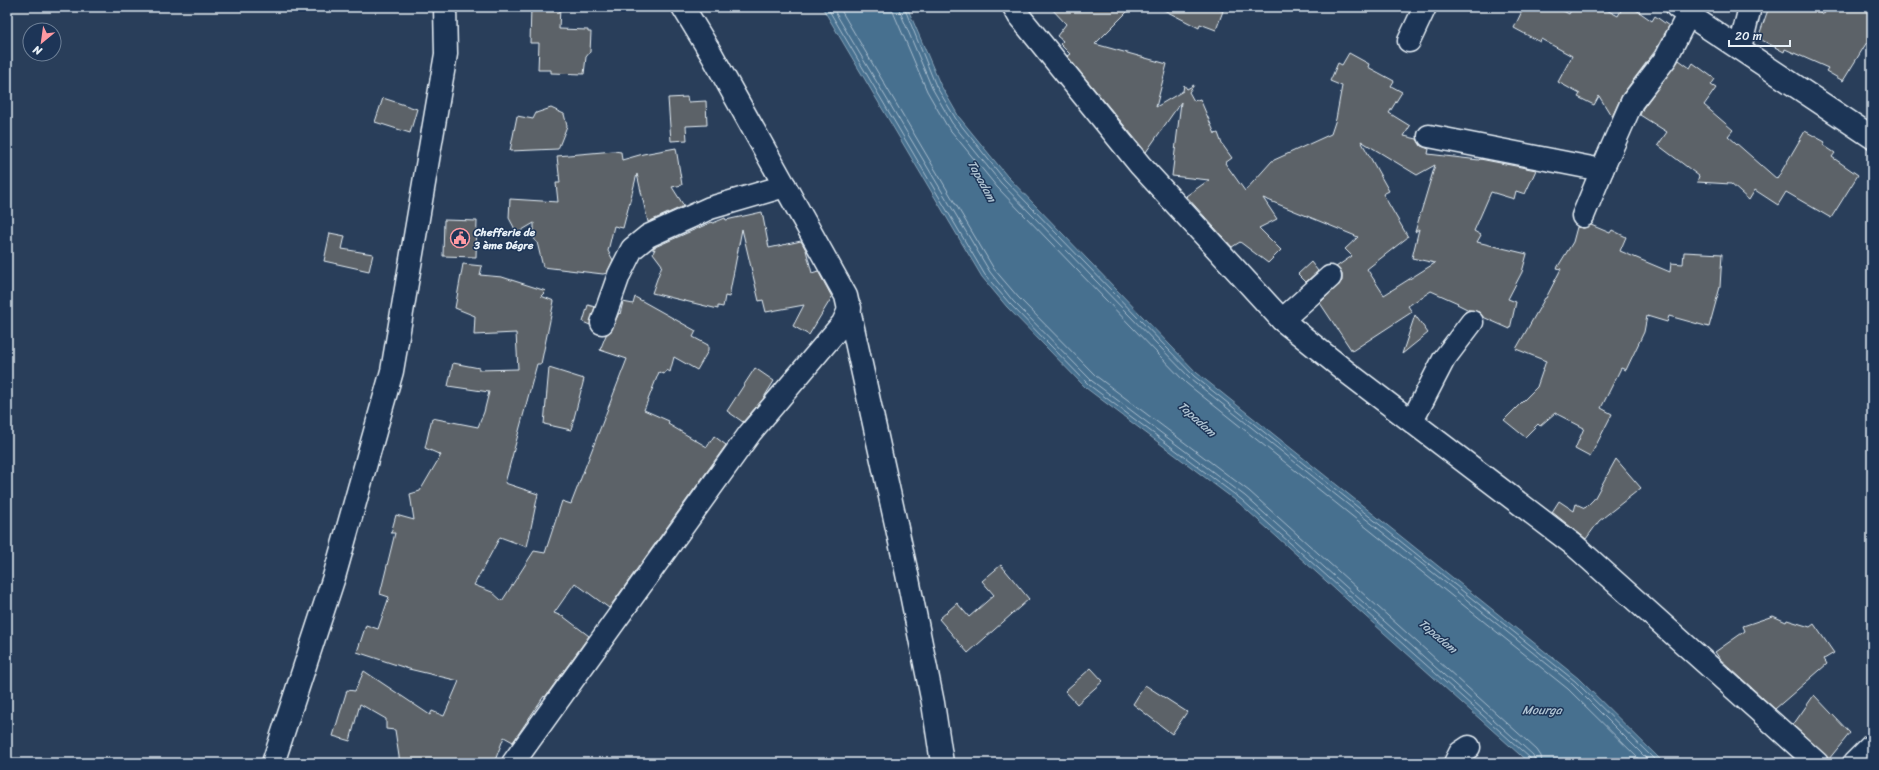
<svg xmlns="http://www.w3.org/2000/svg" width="1879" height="770" viewBox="0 0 1879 770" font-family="Sriracha,sans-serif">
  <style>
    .water { fill: #47708f; stroke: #87a4b9 }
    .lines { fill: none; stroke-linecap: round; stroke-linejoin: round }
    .shore { stroke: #a8bdce; stroke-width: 1 }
    .building { fill: #5b6267; stroke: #e8f1f8; fill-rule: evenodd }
    .minor-casing { stroke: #e8f1f8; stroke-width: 25 }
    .major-casing { stroke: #e8f1f8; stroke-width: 25 }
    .minor { stroke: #1d3557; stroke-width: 22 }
    .major { stroke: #1d3557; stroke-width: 22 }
    .labels { text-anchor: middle; stroke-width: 3; stroke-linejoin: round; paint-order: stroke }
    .poi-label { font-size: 11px; font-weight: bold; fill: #e8f1f8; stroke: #1d3557; text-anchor: start }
    .water-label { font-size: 12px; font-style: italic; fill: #b0c4d3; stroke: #1d3557 }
  </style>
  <rect width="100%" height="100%" fill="#293e5a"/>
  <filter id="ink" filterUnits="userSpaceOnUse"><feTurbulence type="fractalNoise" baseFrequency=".025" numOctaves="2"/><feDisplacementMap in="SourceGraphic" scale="8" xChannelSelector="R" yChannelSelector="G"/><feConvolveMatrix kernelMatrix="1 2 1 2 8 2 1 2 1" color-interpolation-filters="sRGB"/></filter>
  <g filter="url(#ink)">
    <path class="water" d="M822 7H907L940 84 959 117 1007 176 1197 373 1578 678 1664 763H1529L1239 503 1086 388 1007 307 982 277Z"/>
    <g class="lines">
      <g class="shore">
        <path d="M827 7 985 275 1010 304 1089 385 1242 500 1530 758 1531 763"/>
        <path d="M832 7 990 272 1013 301 1092 381 1245 496 1533 755 1536 763"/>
        <path d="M839 7 994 269 1018 297 1096 376 1249 491 1537 750 1541 756 1542 763"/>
        <path d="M892 7 894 14 927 91 947 126 997 187 1186 383 1568 689 1643 763"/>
        <path d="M898 7 932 88 952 123 1001 183 1191 379 1572 684 1651 763"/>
        <path d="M904 7 936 86 956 119 1004 179 1194 376 1575 681 1658 763"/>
      </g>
    </g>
    <g class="building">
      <path d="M531 7H560L559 29 588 30V32H591L590 52 586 57 584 74 551 73V70H538L539 43H530Z"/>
      <path d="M1050 7H1132L1095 44 1167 64 1156 107 1183 91 1184 85 1187 89 1194 85 1189 92 1194 101 1200 99 1215 134 1218 133 1222 144 1232 158 1225 163 1245 191 1272 161 1331 134 1336 119 1342 86 1330 81 1338 63 1342 65 1349 53 1369 64 1368 67 1394 81 1391 86 1402 92 1389 113 1410 126 1404 136 1417 139 1421 146 1429 149 1428 154 1479 160 1480 159 1536 170 1525 194 1516 191 1514 199 1491 192 1474 231 1481 235 1477 242 1527 254 1522 272 1508 299 1516 302 1510 329 1483 317 1479 312 1469 310 1457 304 1458 303 1431 291 1408 306 1412 312 1352 351 1320 303 1342 281V274L1336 267 1352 256 1345 249 1358 237 1263 198 1277 219 1259 228 1281 250 1268 263 1240 242 1232 247 1186 196 1209 180 1172 176 1181 102 1146 152 1067 56 1070 54 1060 44 1063 41 1057 36 1066 24ZM1361 141 1417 175 1435 165 1415 232 1419 229 1412 258 1435 263 1384 295 1367 269 1408 237 1383 194 1389 191Z"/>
      <path d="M1158 7H1211L1223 11 1216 30 1200 24 1199 28Z"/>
      <path d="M1524 7H1556L1569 14 1573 7H1601L1618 16 1623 7H1632L1652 21 1655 16 1669 26 1655 51 1622 95 1612 117 1599 96 1594 105 1578 97 1580 94 1558 82 1572 56 1541 39 1540 42 1514 28Z"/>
      <path d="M1769 7H1810L1824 14 1830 7H1872V34L1843 81 1826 71 1828 68 1785 49 1784 52 1758 38Z"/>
      <path d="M1679 60 1690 68 1693 63 1715 79 1711 85 1716 88 1704 105 1733 130 1728 136 1777 179 1805 131 1825 142 1823 145 1835 153 1832 157 1858 175 1831 218 1786 192 1778 205 1755 190 1749 200 1731 184 1697 182 1699 176 1658 145 1667 132 1640 115 1643 108Z"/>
      <path d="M687 97 688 102 706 101 707 125 686 126 687 140 671 141 668 98Z"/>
      <path d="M383 98 417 109 410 133 375 122Z"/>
      <path d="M551 108 564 114 567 126 558 149 510 151 517 116 533 119 536 113Z"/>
      <path d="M676 148 682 185 672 187 684 206 648 222 637 174 623 228 614 226 608 251 613 260 607 273 603 274 543 267 537 242H536L534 238V223L517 233 509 218 510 199 558 202 556 183H560L557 156 614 151 621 152 622 160 643 154Z"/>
      <path d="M762 212 769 248 801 241 806 250 812 273 818 271 832 297 809 335 793 326 804 305 766 312 763 300 759 301 742 229 729 297 725 296 723 307 718 306V309L652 293 662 265 653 253 655 249 653 250V248L655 247 712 222 713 223 725 218 726 220Z"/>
      <path d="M444 220 477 221 476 257 443 256Z"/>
      <path d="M1591 225 1610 233 1612 230 1626 237 1620 251 1670 272 1671 263 1683 264 1684 252 1722 254 1720 287 1709 327 1669 316 1667 322 1647 316 1644 332 1626 370 1621 368 1601 408 1612 414 1590 457 1575 449 1584 428 1555 413 1540 426 1538 424 1525 437 1504 420 1537 387 1546 361 1516 349 1545 298H1546L1561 269 1557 268 1573 242 1577 227 1584 228Z"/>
      <path d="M330 233 345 236 342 249 373 254 369 271 324 261Z"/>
      <path d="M1311 262 1318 271 1306 282 1298 274Z"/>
      <path d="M463 264 482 266 480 275 502 277 546 291 541 296 554 301 541 364H537L505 483 538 494 527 547 500 537 474 585 492 592 502 601 534 551 545 553 562 501 571 504 627 359 600 350 606 335 610 332 619 313 620 314 623 302 633 304 635 297 696 331 693 337 708 345V351L697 370 674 357 670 372 667 370 664 374 659 372 644 410 669 421 668 424 707 447 714 436 726 445 609 608 575 583 554 613 564 617 589 636 545 697 544 696 513 742 504 737 494 763H400L395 730 386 729V719L360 704 350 741 333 736 347 690 355 691 364 671 430 715 432 711 444 716 459 681 409 669 357 652 366 625 378 629 389 597 380 594 395 533H391L396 515 414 520 410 494 420 491 441 455 425 448 432 418 478 427 484 412 489 392 448 386 453 363 479 368V370L518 369 516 333 474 335 475 316 455 308Z"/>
      <path d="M588 305 595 307 590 325 583 322Z"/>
      <path d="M1415 315 1428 333 1402 354Z"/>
      <path d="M549 368 584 379 571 430 544 424Z"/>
      <path d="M755 368 774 381 763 399 743 422 727 411Z"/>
      <path d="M1616 459 1641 488 1599 521 1586 539 1552 512 1559 501 1574 511 1576 504 1585 508 1594 499Z"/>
      <path d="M1001 565 1029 599 968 653 939 619 957 603 969 617 994 595 982 581Z"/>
      <path d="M1773 616 1786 622 1787 620 1810 627 1814 624 1834 653 1824 659 1827 664 1775 709 1720 659 1715 652 1745 631 1743 626Z"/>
      <path d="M1091 668 1103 681 1077 704 1065 691Z"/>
      <path d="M1145 685 1187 712 1172 734 1133 704Z"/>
      <path d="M1814 695 1850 733 1829 759 1793 725Z"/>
    </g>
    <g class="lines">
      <defs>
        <g id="minor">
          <path d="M683 7 712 55 846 296 907 574 933 703 942 763"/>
          <path d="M1014 7 1019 16 1140 165 1282 320 1348 373 1574 545 1817 763"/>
          <path d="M1677 7 1872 137"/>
          <path d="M1409 41 1425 7"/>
          <path d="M1740 48 1750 7"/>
          <path d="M1429 136 1602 170 1632 102 1666 58 1688 15"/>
          <path d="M1583 216 1602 170"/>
          <path d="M1282 320 1330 277"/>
          <path d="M602 323 619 275 632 249 648 236 710 208 785 186"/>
          <path d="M1412 421 1444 359 1472 322"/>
          <path d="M513 763 750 433 843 323 850 308"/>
          <path d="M1455 763 1460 753 1469 747"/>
          <path d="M1854 763 1872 745"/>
        </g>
        <path id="major" d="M273 763 334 577 392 371 446 54 445 7"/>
      </defs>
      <use href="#minor" class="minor-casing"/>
      <use href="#major" class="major-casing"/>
      <use href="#minor" class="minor"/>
      <use href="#major" class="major"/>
    </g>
  </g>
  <defs>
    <symbol id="civic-ring" viewBox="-11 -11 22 22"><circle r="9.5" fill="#1d3557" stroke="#ff9aa2" stroke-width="1.5"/><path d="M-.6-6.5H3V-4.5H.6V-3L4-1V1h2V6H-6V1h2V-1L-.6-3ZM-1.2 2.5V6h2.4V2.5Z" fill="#ff9aa2"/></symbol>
  </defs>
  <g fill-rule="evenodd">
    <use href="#civic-ring" x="449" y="227" width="22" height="22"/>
  </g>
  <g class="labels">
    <g class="poi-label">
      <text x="474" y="236">Chefferie de<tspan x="474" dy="13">3 ème Dégre</tspan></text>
    </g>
    <g class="water-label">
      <text transform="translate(982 181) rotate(61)" y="4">Tapadam</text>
      <text transform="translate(1197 419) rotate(42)" y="4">Tapadam</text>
      <text transform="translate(1438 636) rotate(40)" y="4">Tapadam</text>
      <text x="1542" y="714">Mourga</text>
    </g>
  </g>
  <rect width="1879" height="770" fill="none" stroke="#1d3557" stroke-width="24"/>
  <rect x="12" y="12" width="1855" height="746" fill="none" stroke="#e8f1f8" stroke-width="1.5" filter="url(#ink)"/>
  <g transform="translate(42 42) rotate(209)"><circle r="19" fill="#1d3557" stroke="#6e8097"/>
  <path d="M0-3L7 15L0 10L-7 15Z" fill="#ff9aa2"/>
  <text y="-6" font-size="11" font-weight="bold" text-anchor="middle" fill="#e8f1f8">N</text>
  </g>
  <path d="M1729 40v6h61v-6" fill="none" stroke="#e8f1f8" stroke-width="2"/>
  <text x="1735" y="40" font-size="12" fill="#e8f1f8" stroke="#1d3557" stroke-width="3" paint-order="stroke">20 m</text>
</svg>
